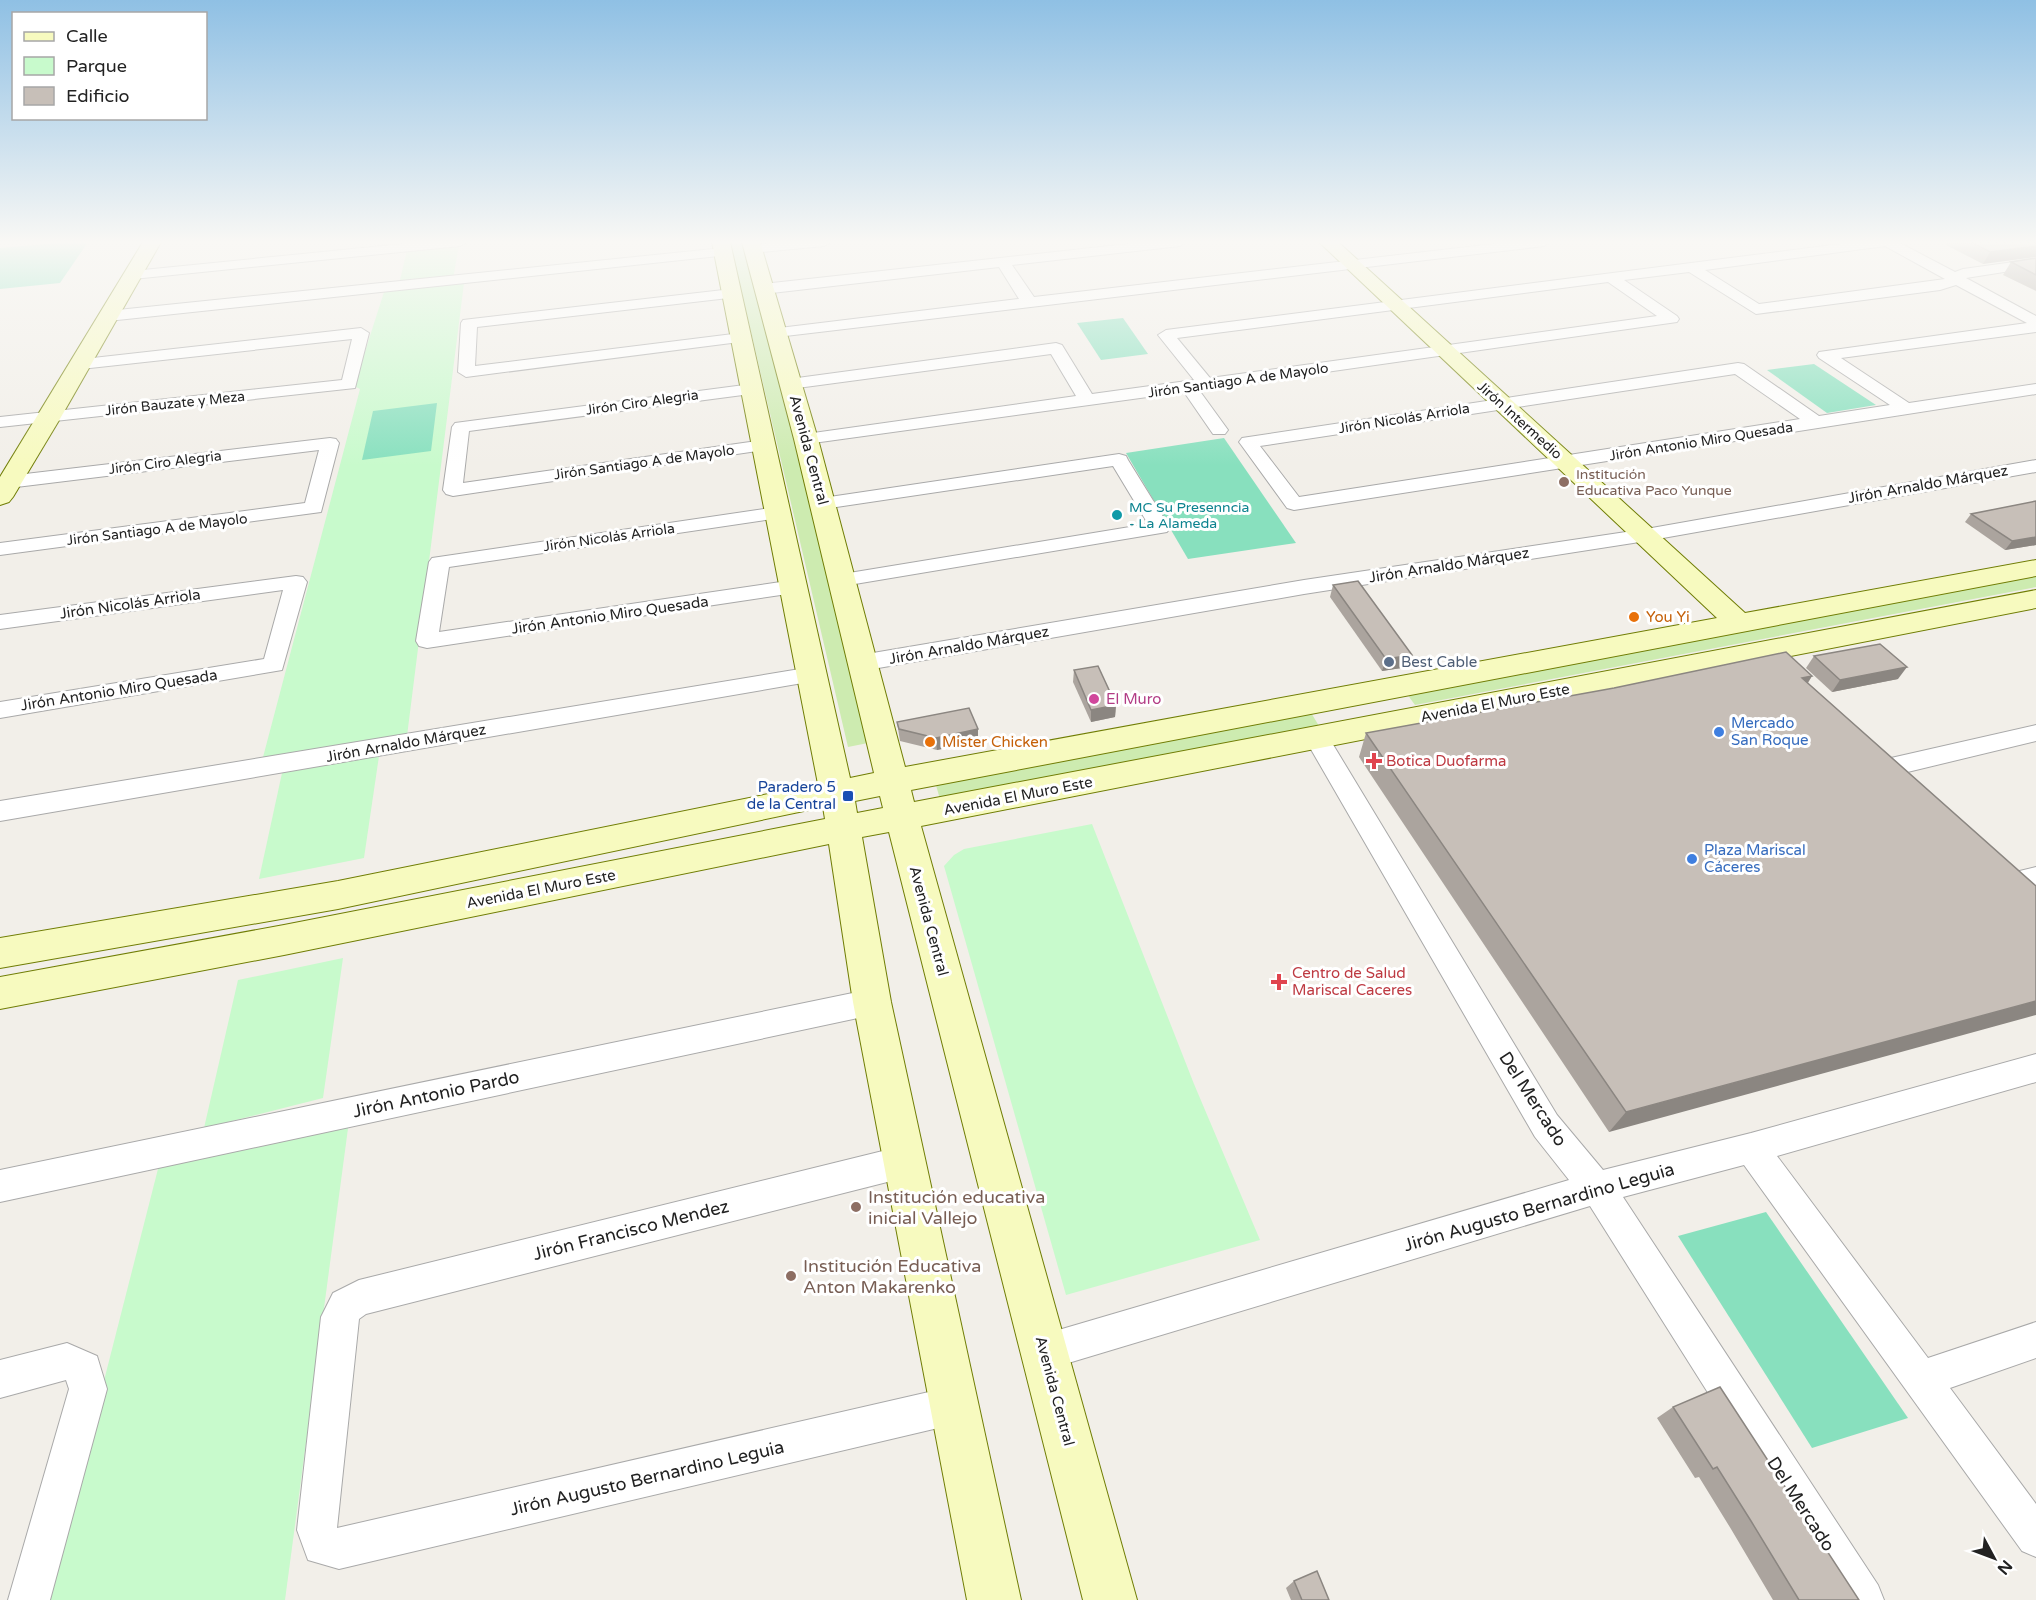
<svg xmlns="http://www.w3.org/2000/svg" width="2036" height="1600" viewBox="0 0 2036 1600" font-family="'Varela Round',sans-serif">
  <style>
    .grass { fill: #cdebb0 }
    .park { fill: #c8facc }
    .pitch { fill: #88e0be }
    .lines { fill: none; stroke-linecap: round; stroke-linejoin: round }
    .street-casing { stroke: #a9a9a9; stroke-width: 2 }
    .secondary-casing { stroke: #707d05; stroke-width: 2 }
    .street { fill: #fff; fill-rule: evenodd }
    .secondary { fill: #f7fabf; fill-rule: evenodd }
    .wall { fill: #aba49e }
    .shaded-wall { fill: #8b8681 }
    .building { fill: #c7bfb8; stroke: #8b8681; stroke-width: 1.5 }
    .education-dot { fill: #8d6e63; stroke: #fff; stroke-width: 2 }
    .culture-dot { fill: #0f9aa8; stroke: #fff; stroke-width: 2 }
    .food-dot { fill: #e8710a; stroke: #fff; stroke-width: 2 }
    .service-dot { fill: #5c6f8a; stroke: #fff; stroke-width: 2 }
    .hotel-dot { fill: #d1479c; stroke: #fff; stroke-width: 2 }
    .shop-dot { fill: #3f7fe0; stroke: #fff; stroke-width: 2 }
    .health-dot { fill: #e0444e; stroke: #fff; stroke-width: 2 }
    .transit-dot { fill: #1a4fb4; stroke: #fff; stroke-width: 2 }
    .labels { text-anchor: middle; stroke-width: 6; stroke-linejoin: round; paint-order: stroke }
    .far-street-label { font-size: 14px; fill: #222; stroke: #fff }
    .far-education-label { font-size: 14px; fill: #785e54; stroke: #fff; text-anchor: start }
    .far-culture-label { font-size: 14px; fill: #0d838f; stroke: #fff; text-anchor: start }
    .street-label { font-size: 15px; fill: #222; stroke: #fff }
    .food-label { font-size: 15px; fill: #c56008; stroke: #fff; text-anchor: start }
    .service-label { font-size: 15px; fill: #4e5e75; stroke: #fff; text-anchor: start }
    .hotel-label { font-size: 15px; fill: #b23c85; stroke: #fff; text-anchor: start }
    .shop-label { font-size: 15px; fill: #366cbe; stroke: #fff; text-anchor: start }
    .health-label { font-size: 15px; fill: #be3a42; stroke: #fff; text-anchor: start }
    .transit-label { font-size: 15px; fill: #164399; stroke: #fff; text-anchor: end }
    .near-street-label { font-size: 18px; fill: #222; stroke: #fff }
    .near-education-label { font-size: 18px; fill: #785e54; stroke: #fff; text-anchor: start }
  </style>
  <rect width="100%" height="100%" fill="#f2efe9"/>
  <g class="grass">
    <path d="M730 242H745L868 743 848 747Z"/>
    <path d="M2036 575V587L1415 705 1407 694Z"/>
    <path d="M1310 711 1319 726 940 799 935 782Z"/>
  </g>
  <g class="park">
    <path d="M459 245 453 279 399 284 407 250Z"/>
    <path d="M464 283 407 736 262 761 360 389 354 386 384 292Z"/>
    <path d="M379 756 364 858 259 879 282 773Z"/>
    <path d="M1092 824 1194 1084 1260 1240 1066 1295 944 866 954 855 964 849Z"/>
    <path d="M343 958 323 1098 204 1128 238 980Z"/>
    <path d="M349 1121 285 1600H48L159 1165Z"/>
  </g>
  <g class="pitch">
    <path d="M66 242H88L60 283 0 289V248Z"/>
    <path d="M1123 318 1148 354 1101 360 1077 323Z"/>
    <path d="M1814 364 1876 405 1827 413 1767 370Z"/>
    <path d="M437 403 431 451 362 460 373 411Z"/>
    <path d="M1224 438 1296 543 1188 559 1126 453Z"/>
    <path d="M1766 1212 1908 1418 1812 1448 1678 1236Z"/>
  </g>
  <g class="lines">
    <defs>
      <g id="street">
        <path d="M422 242H467L460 246 133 279 126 275 133 271Z"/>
        <path d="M785 242H831L824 246 753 253 746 249 753 245Z"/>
        <path d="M1146 242H1187L1180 246 1012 265 1034 297 1511 242H1551L1544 246 777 337 769 332 771 329 1019 299 999 267 763 294 755 289 763 284Z"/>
        <path d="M1856 242H1898L1955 272 1963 269 2036 259V267L1966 278 2036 316V332L1841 358 1909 403 2036 384V394L1294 510 1287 508 1242 446 1239 442 1242 438 1738 363 1744 364 1819 416 1890 405 1819 358 1817 355 1819 352 2027 323 1956 285 1940 290 1756 314 1689 272 1624 280 1677 316 1679 319 1677 322 1199 390 1228 430 1225 434H1213L1184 392 806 444 800 443 797 439 800 435 806 434 1076 396 1051 354 790 389 784 388 781 384 784 380 790 379 1056 343 1062 345 1092 394 1194 380 1158 335 1166 330ZM1885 246 1945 279 1759 304 1705 270ZM1608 282 1657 316 1210 378 1177 338ZM1735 374 1800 419 1299 497 1260 446Z"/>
        <path d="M723 248 730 252 728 255 108 321 100 316 108 311Z"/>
        <path d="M732 289 737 291 740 294 737 297 477 327 475 366 741 333 747 335 749 338 747 341 466 377 458 372 461 323 463 320Z"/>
        <path d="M361 328 369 333 355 388 0 427V417L342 380 352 339 81 369 73 364 75 360Z"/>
        <path d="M752 384 758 385 761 389 758 393 469 431 463 483 764 440 770 441 773 445 770 449 453 496 446 494 443 490 452 427 455 423Z"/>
        <path d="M330 438 336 439 339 443 321 512 0 555V543L305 503 319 450 0 489V477Z"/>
        <path d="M1119 454 1126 456 1128 460 1170 528 1167 532 843 586 836 585 832 580 836 575 843 574 1148 524 1113 466 823 509 816 507 813 503 816 499Z"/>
        <path d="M2036 460V472L1646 541 1304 594 861 671 853 668 850 663 853 658 861 655 1304 580 1646 529Z"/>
        <path d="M778 507 785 509 788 513 785 517 449 567 439 632 794 580 801 582 805 587 801 592 427 648 419 646 416 641 429 562 432 558Z"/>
        <path d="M296 576 303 577 307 582 282 670 0 718V702L264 659 283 590 0 629V615Z"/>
        <path d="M812 667 820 670 823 675 820 680 0 821V801Z"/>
        <path d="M2036 725V741L1891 776 1882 773 1879 767 1882 761 1891 758Z"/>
        <path d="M1317 730 1326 733 1557 1115 1603 1170 1751 1133 2036 1054V1082L1777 1156 1928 1358 2036 1322V1358L1950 1388 2036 1504V1557L2022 1551 1744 1165 1623 1197 1878 1585 1884 1600H1839L1590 1206 1045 1370 1032 1365 1027 1352 1032 1339 1045 1334 1569 1180 1535 1137 1305 739 1308 733Z"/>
        <path d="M2036 867V889L2013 894 2003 891 1999 883 2003 875Z"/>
        <path d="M872 989 882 993 887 1002 882 1011 872 1015 0 1202V1170Z"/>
        <path d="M903 1146 915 1151 919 1162 915 1173 903 1178 366 1314 359 1319 337 1528 955 1386 968 1392 974 1405 968 1418 955 1424 339 1569 308 1560 297 1530 321 1317 333 1293 359 1280Z"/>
        <path d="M67 1343 97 1356 107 1389 50 1600H8L69 1389 66 1380 0 1398V1360Z"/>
      </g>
      <g id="secondary">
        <path d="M143 242H161L61 417 13 497 9 502 0 505V477Z"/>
        <path d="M712 242H730L850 778 874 773 794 439 742 242H760L818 439 905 767 1717 618 1319 242H1338L1745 613 2036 560V576L911 790 914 802 2036 590V608L921 826 1137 1600H1083L889 832 862 837 891 1002 1021 1600H967L853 1002 829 844 284 955 0 1009V977L284 925 825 819 823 807 338 909 0 968V938L338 881 818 784ZM880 796 883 808 857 813 855 801Z"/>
      </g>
    </defs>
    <use href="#street" class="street-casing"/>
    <use href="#secondary" class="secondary-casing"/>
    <use href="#street" class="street"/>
    <use href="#secondary" class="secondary"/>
  </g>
  <g class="wall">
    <path d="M1948 242H2036L1983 264 1946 245Z"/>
    <path d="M2036 258V291L2003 275 2011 262Z"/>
    <path d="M2036 501V545L2005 550 1965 522 1971 514Z"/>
    <path d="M1333 585 1408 667 1382 671 1330 597Z"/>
    <path d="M1814 656 1898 679 1832 692 1806 668Z"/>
    <path d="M1074 670 1116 705 1115 717 1091 722 1073 682Z"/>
    <path d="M1812 676 1808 683 2036 886 1609 1132 1359 757 1366 733Z"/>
    <path d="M897 722 978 729V741L937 750 900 741Z"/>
    <path d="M1673 1407 1859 1600H1773L1731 1529 1699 1477 1695 1478 1657 1418Z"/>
    <path d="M1294 1581 1329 1600H1291L1286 1588Z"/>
  </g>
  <g class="shaded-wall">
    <path d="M2036 246V257L1983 264 1990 252Z"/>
    <path d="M2036 537V545L2005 550 2012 541Z"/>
    <path d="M1412 655 1408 667 1382 671 1386 659Z"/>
    <path d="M1907 667 1898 679 1832 692 1840 680Z"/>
    <path d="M1812 676 1796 700 1802 678Z"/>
    <path d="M1116 705 1115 717 1091 722V710Z"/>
    <path d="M978 729V741L937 750 936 738Z"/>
    <path d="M2036 1001V1015L1609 1132 1626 1112Z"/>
  </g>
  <g class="building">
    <path d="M1971 242H2036V246L1990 252Z"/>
    <path d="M2036 258V275L2011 262Z"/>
    <path d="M2036 501V537L2012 541 1971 514Z"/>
    <path d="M1358 581 1412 655 1386 659 1333 585Z"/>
    <path d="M1880 644 1907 667 1840 680 1814 656Z"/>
    <path d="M1786 652 1812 676 1802 678 2036 886V1001L1626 1112 1366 733 1614 688Z"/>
    <path d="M1098 666 1116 705 1091 710 1074 670Z"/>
    <path d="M969 708 978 729 936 738 899 729 897 722Z"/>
    <path d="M1720 1387 1859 1600H1799L1751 1521 1717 1467 1713 1469 1673 1407Z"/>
    <path d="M1317 1571 1329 1600H1302L1294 1581Z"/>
  </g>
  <linearGradient id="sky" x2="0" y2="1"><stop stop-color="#8fc0e4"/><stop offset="0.52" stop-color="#f9f8f5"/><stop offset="1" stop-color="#f9f8f5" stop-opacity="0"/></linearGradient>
  <rect width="2036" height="466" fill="url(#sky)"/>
  <g class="education-dot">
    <circle cx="1564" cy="482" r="6"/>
    <circle cx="856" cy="1207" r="6"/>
    <circle cx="791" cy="1276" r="6"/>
  </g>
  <circle class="culture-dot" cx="1117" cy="515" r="6"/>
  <g class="food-dot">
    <circle cx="1634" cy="617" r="6"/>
    <circle cx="930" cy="742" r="6"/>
  </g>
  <circle class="service-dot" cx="1389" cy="662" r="6"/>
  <circle class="hotel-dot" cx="1094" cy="699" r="6"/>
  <g class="shop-dot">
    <circle cx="1719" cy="732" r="6"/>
    <circle cx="1692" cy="859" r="6"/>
  </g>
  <g class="health-dot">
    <path d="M1371 752h6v6h6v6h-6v6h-6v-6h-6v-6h6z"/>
    <path d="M1276 973h6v6h6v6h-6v6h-6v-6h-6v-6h6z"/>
  </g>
  <rect class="transit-dot" x="842" y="790" width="12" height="12" rx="3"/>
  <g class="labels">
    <g class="far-street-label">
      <text transform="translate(1238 380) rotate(-8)" y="5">Jirón Santiago A de Mayolo</text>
      <text transform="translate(642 402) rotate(-8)" y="5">Jirón Ciro Alegria</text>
      <text transform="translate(175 403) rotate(-6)" y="5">Jirón Bauzate y Meza</text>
      <text transform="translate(1404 418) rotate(-9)" y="5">Jirón Nicolás Arriola</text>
      <text transform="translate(1520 420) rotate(42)" y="5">Jirón Intermedio</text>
      <text transform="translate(1701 441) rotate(-9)" y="5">Jirón Antonio Miro Quesada</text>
      <text transform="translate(165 462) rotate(-7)" y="5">Jirón Ciro Alegria</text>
      <text transform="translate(644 462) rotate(-8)" y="5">Jirón Santiago A de Mayolo</text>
      <text transform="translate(157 529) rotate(-7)" y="5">Jirón Santiago A de Mayolo</text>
      <text transform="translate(609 537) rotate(-8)" y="5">Jirón Nicolás Arriola</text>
    </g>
    <g class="far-education-label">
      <text x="1576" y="479">Institución<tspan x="1576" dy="16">Educativa Paco Yunque</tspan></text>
    </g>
    <g class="far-culture-label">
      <text x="1129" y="512">MC Su Presenncia<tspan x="1129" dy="16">- La Alameda</tspan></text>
    </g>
    <g class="street-label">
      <text transform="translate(809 450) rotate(75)" y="5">Avenida Central</text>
      <text transform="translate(1928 484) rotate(-10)" y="5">Jirón Arnaldo Márquez</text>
      <text transform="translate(1449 565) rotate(-9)" y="5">Jirón Arnaldo Márquez</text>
      <text transform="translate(130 604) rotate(-8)" y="5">Jirón Nicolás Arriola</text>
      <text transform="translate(610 615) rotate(-8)" y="5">Jirón Antonio Miro Quesada</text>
      <text transform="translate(969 645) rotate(-10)" y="5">Jirón Arnaldo Márquez</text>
      <text transform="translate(119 690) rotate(-9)" y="5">Jirón Antonio Miro Quesada</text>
      <text transform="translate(1495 703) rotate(-11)" y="5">Avenida El Muro Este</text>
      <text transform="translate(406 743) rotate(-10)" y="5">Jirón Arnaldo Márquez</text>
      <text transform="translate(1018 796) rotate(-11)" y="5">Avenida El Muro Este</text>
      <text transform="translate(541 889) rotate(-11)" y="5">Avenida El Muro Este</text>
      <text transform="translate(929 921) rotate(75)" y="5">Avenida Central</text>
      <text transform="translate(1055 1391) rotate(75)" y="5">Avenida Central</text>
    </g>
    <g class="food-label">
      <text x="1646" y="622">You Yi</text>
      <text x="942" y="747">Mister Chicken</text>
    </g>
    <g class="service-label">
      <text x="1401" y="667">Best Cable</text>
    </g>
    <g class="hotel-label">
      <text x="1106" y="704">El Muro</text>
    </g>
    <g class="shop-label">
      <text x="1731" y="728">Mercado<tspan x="1731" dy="17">San Roque</tspan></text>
      <text x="1704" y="855">Plaza Mariscal<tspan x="1704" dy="17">Cáceres</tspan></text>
    </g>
    <g class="health-label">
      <text x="1386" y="766">Botica Duofarma</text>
      <text x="1292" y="978">Centro de Salud<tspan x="1292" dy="17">Mariscal Caceres</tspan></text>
    </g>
    <g class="transit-label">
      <text x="836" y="792">Paradero 5<tspan x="836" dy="17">de la Central</tspan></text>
    </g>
    <g class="near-street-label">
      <text transform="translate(436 1094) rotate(-12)" y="6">Jirón Antonio Pardo</text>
      <text transform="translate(1533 1099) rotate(57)" y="6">Del Mercado</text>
      <text transform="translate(1539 1207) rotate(-16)" y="6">Jirón Augusto Bernardino Leguia</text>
      <text transform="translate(631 1230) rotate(-14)" y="6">Jirón Francisco Mendez</text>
      <text transform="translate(647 1478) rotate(-13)" y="6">Jirón Augusto Bernardino Leguia</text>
      <text transform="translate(1801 1504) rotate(57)" y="6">Del Mercado</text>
    </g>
    <g class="near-education-label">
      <text x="868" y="1203">Institución educativa<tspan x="868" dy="21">inicial Vallejo</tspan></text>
      <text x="803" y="1272">Institución Educativa<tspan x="803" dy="21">Anton Makarenko</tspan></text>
    </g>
  </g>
  <rect x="12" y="12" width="195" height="108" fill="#ffffff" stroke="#a7a7a7" stroke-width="1.5"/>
  <rect x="24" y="32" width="30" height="9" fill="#f7fabf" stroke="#a7a7a7" stroke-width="1.5"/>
  <text x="66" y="42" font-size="18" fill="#222222">Calle</text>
  <rect x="24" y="57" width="30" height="18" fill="#c8facc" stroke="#a7a7a7" stroke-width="1.5"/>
  <text x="66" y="72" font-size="18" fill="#222222">Parque</text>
  <rect x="24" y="87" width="30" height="18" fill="#c7bfb8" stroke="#a7a7a7" stroke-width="1.5"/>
  <text x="66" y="102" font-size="18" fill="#222222">Edificio</text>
  <g transform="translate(1994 1558) rotate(131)" stroke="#ffffff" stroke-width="4.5" paint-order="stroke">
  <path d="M0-4.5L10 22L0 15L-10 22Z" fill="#222222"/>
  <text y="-9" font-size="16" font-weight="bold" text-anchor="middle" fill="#222222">N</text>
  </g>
</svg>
